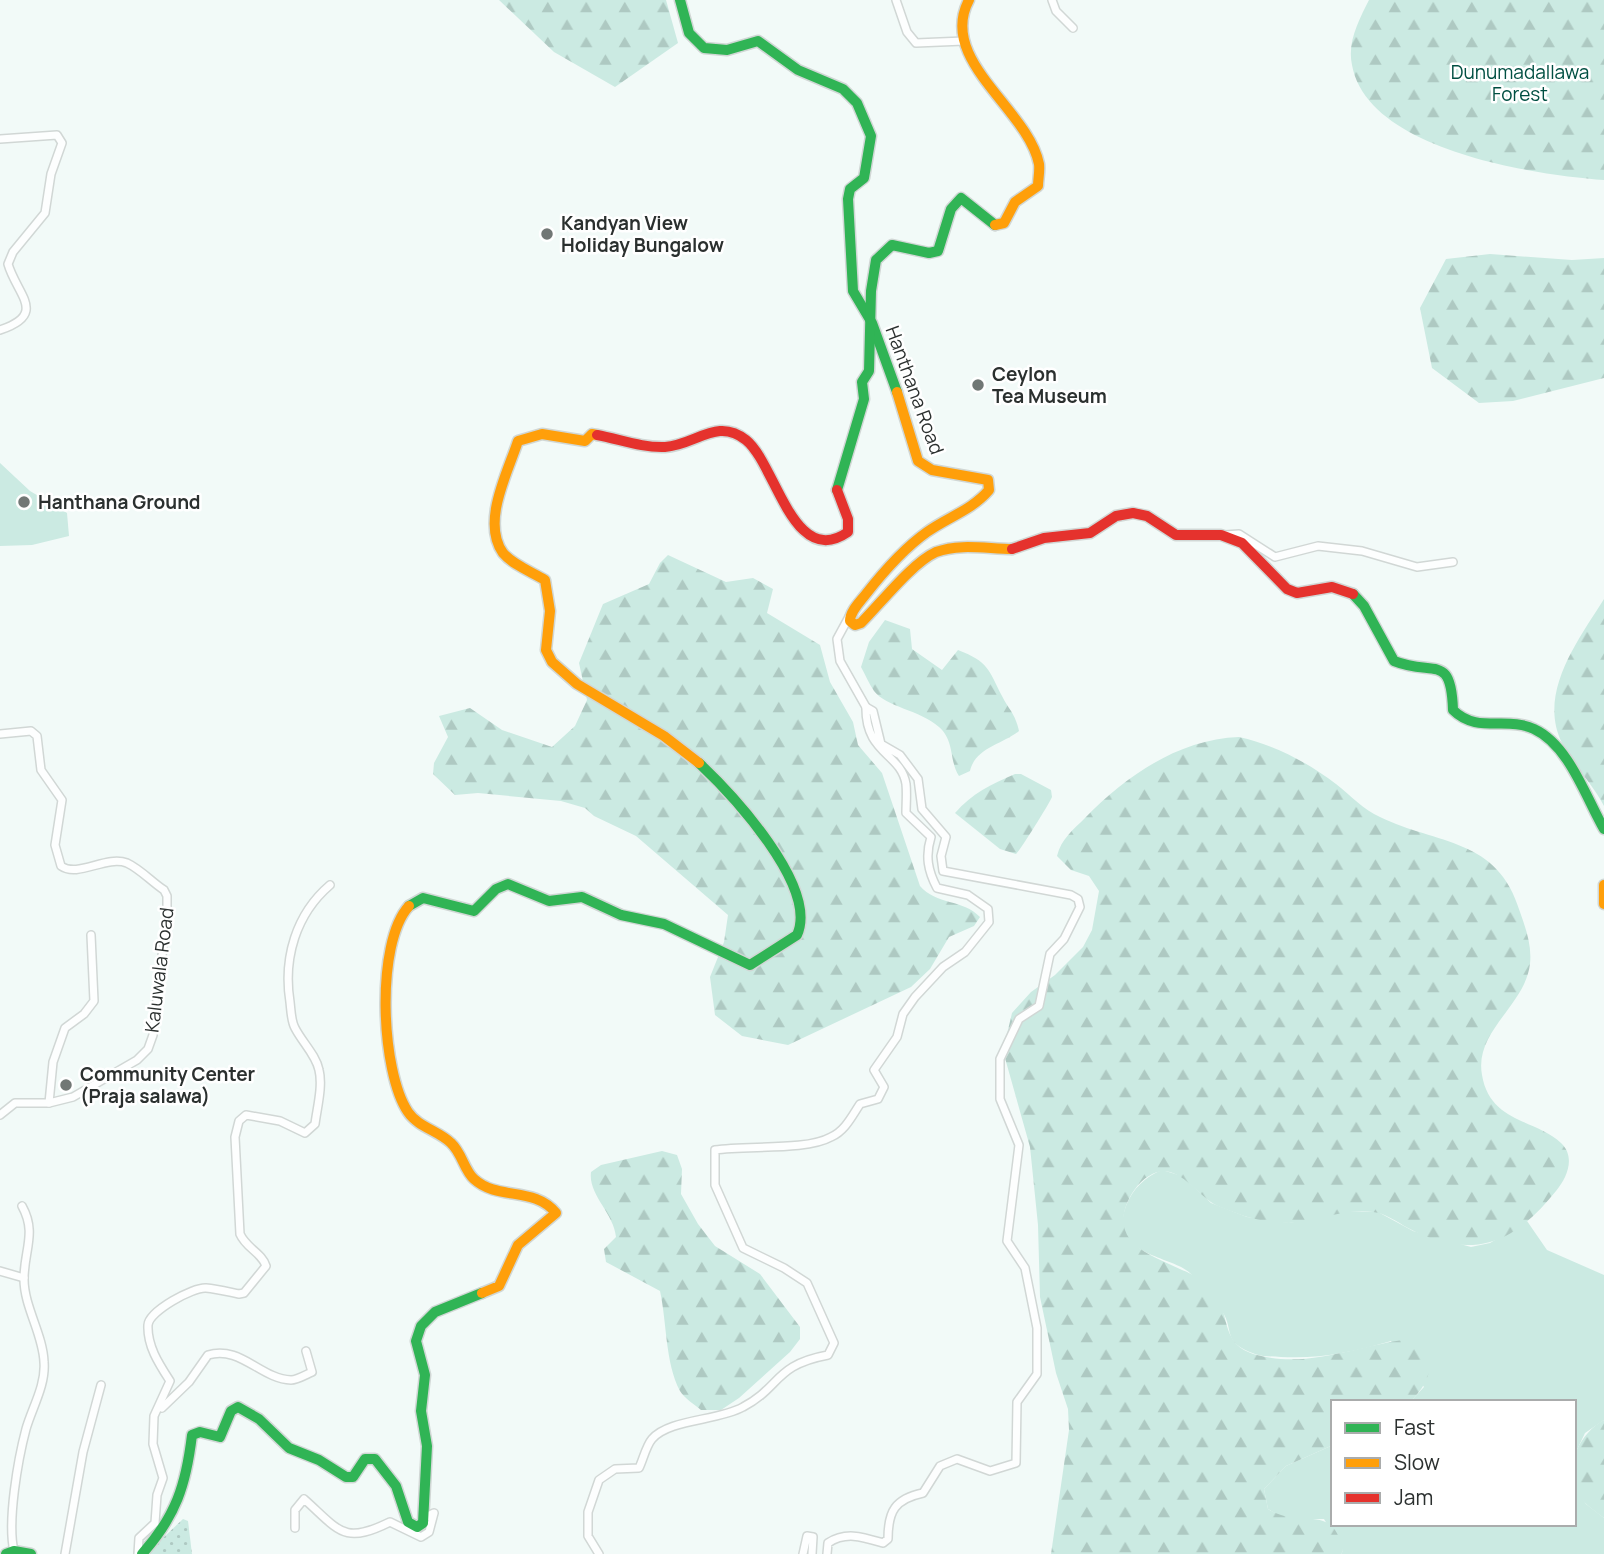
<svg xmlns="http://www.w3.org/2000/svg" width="1604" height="1554" viewBox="0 0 1604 1554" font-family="Manrope,sans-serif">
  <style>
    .grass { fill: #cbeae2 }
    .forest { fill: url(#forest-firs) }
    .park { fill: url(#park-dots) }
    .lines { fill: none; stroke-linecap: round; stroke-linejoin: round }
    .street-casing { stroke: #d1d7d5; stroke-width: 10 }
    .fast-casing { stroke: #d1d7d5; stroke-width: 13 }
    .slow-casing { stroke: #d1d7d5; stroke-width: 13 }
    .jam-casing { stroke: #d1d7d5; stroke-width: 13 }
    .street { stroke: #fdfefe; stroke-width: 7 }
    .fast { stroke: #30b455; stroke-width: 10 }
    .slow { stroke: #ff9f0a; stroke-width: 10 }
    .jam { stroke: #e5322d; stroke-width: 10 }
    .poi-dot { fill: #717775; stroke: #fff; stroke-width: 2.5 }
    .labels { text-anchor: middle; stroke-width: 5; stroke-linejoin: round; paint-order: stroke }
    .park-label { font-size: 19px; fill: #004f42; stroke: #fff }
    .poi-label { font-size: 19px; font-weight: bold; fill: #2b302f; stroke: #fff; text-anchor: start }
    .street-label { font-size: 19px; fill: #2b302f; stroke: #fff }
  </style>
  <defs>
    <pattern id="forest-firs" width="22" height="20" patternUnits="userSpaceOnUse" patternTransform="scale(1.75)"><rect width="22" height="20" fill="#cbeae2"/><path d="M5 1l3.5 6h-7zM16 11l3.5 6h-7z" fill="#aec9c2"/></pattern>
    <pattern id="park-dots" width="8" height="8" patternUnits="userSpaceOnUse" patternTransform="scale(1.75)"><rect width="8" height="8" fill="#cbeae2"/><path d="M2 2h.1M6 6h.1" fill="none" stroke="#aec9c2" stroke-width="1.8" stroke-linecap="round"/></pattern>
  </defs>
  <rect width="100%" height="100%" fill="#f2faf8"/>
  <g class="grass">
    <path d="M0 463 30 491 67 513 69 536 32 545 0 546Z"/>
    <path d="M1162 1170 1182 1176 1211 1203 1247 1217 1290 1223 1338 1211 1378 1212 1413 1231 1471 1247 1490 1243 1527 1221 1547 1250 1604 1275V1420L1585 1433 1574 1456V1402H1410L1424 1387 1391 1341C1353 1352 1321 1359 1281 1357 1272 1356 1263 1357 1255 1354 1221 1342 1235 1331 1222 1311 1214 1298 1201 1286 1191 1274 1175 1256 1107 1256 1126 1206 1133 1188 1145 1177 1162 1170Z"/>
    <path d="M1333 1445V1524H1574V1485L1586 1504 1604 1518V1554H1341L1343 1551 1324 1519H1285L1268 1509 1264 1489 1286 1466Z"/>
  </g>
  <g class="forest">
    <path d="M499 0H666L678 43 615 87 554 52Z"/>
    <path d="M1369 0H1604V180C1534 175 1367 150 1352 65 1347 42 1359 20 1369 0Z"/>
    <path d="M1490 254 1572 260 1604 258V378L1513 401 1479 403 1432 368 1420 308 1446 259Z"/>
    <path d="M668 555 726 582 753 578 773 589 767 613 820 645 830 682 853 722 858 745 882 773 920 886C936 905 963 899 980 917L974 926 949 937 930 969 911 987 788 1045 742 1036 715 1015 710 977 724 942 728 915 636 836 594 816 585 808 561 801 478 793 455 795 433 774 434 763 448 737 439 716 470 708 502 730 552 747 575 726 587 700 579 663 603 604 649 584 660 563Z"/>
    <path d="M1604 599V806C1592 783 1573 765 1562 743 1537 693 1579 639 1604 599Z"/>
    <path d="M885 620 910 629 912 649 942 670 958 650C989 662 988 669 1002 696 1009 710 1015 713 1019 731 1003 744 975 748 970 771L959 776C949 761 955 741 939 727 920 710 886 707 874 691 869 684 865 674 861 667L869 642Z"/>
    <path d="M1239 737C1275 745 1307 762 1336 784 1350 795 1364 810 1380 817 1437 845 1498 837 1520 912 1526 929 1532 946 1530 964 1525 1006 1474 1031 1482 1075 1490 1123 1536 1119 1561 1143 1576 1157 1567 1178 1556 1191 1543 1207 1528 1223 1511 1233 1477 1253 1442 1246 1408 1228 1397 1222 1385 1213 1373 1212 1342 1208 1317 1222 1289 1223 1272 1223 1251 1219 1236 1213 1226 1209 1215 1206 1208 1200 1190 1186 1173 1161 1149 1176 1138 1182 1130 1195 1126 1206 1108 1258 1188 1261 1212 1289 1232 1312 1218 1345 1257 1355 1310 1369 1358 1345 1410 1339 1438 1359 1433 1379 1410 1402H1333V1445L1286 1466 1264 1489 1268 1509C1304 1531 1332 1500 1343 1551L1341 1554H1051L1069 1430 1068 1409 1056 1373 1040 1297 1038 1225 1030 1147 1003 1051 1012 1013 1031 992 1055 975 1083 947 1092 930 1099 891 1089 876 1071 870 1057 856C1061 839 1073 830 1085 818 1126 776 1179 739 1239 737Z"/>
    <path d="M1015 774H1021L1051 790 1052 797C1049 804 1021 849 1016 854L1000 849 955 813C972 793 992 784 1015 774Z"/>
    <path d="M662 1151 677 1155 682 1169 681 1194 698 1224 715 1246 760 1274 800 1327V1339L790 1352 739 1398 721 1410H701C694 1404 684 1398 680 1391 665 1362 667 1323 660 1291L606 1262 604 1249 616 1237C614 1213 588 1195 591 1172L601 1165Z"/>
    <path d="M1604 1420V1518C1593 1510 1583 1503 1576 1491 1563 1466 1581 1432 1604 1420Z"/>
  </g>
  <path class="park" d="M183 1519 188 1521 192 1554H146Z"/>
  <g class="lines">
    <defs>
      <g id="street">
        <path d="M896 0 907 32 916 43 964 41"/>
        <path d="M1052 0 1056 11 1073 28"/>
        <path d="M0 139 57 135 62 143 51 174 45 213 13 252 8 264C17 295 48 314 0 330"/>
        <path d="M1225 535 1239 534 1275 557 1318 546 1362 551 1417 567 1453 562"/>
        <path d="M850 615 837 639 840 661 866 707"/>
        <path d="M0 734 31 731 37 736 41 770 62 800 55 845 61 866C78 878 106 855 127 863 140 869 152 882 164 890L167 896V912L153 1035 148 1049 137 1060 73 1097 49 1103H15L0 1115"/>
        <path d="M49 1103 53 1062 65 1028 84 1014 94 1001 91 935"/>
        <path d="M0 1271 24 1278"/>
        <path d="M162 1408 189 1382 208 1355C240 1345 261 1379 291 1380 297 1380 307 1374 312 1372L306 1351"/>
        <path d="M295 1528V1510L304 1499C340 1531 343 1545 390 1522L421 1537 429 1532 434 1513 426 1517"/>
        <path d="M14 1551C7 1522 18 1459 26 1429 32 1408 46 1385 44 1362 43 1334 24 1307 24 1279 24 1250 37 1233 22 1206"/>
        <path d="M65 1554 83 1452 101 1385"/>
        <path d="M138 1554 139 1538 155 1523 157 1495 163 1478 153 1444 154 1416 170 1381C159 1364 147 1346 148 1325 149 1311 193 1287 206 1288 217 1289 229 1292 239 1294L244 1293 266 1266C262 1253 246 1248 240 1234L235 1137 239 1121 246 1115 280 1121 305 1133 315 1124C317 1108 323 1086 319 1070 316 1055 302 1042 295 1028 291 1021 291 1010 290 1002 283 958 296 914 330 885"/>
        <path d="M599 1554 588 1536V1512L599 1480 615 1469 639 1468C643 1460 646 1446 652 1439 669 1419 718 1421 743 1407 781 1387 774 1365 828 1355L834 1343 807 1283 784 1268 743 1248 715 1185V1150C747 1145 806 1151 831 1137 845 1131 852 1116 860 1104L878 1099 884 1087 874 1070 897 1037 903 1014 915 997 943 967 965 952 989 922 988 909 968 895 937 888C928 871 925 856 931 837L906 813C906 804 907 793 906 784 901 753 865 754 866 707L873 711 881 744 900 755 918 779 922 809 946 837 941 856 943 871 1071 895 1078 899 1080 907 1064 939 1050 954 1039 1006 1019 1019 1000 1059V1099L1019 1145 1007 1241 1025 1268 1037 1328V1374L1017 1402 1016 1463 990 1471 957 1459 940 1466 923 1493C895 1499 888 1511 888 1539L883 1543C863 1537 846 1531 828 1543L827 1554"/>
        <path d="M803 1554 807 1536 813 1537 812 1554"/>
      </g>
      <g id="fast">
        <path d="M680 0 689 33 704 48 727 50 758 41 798 70 843 89 857 103 871 136 864 178 850 189 848 199 853 291 872 323 897 392"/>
        <path d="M837 490 864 399 862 382 869 371 871 291 876 260 892 245 929 253 938 251 951 209 961 198 995 225"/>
        <path d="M1353 594 1364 606 1394 661C1434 677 1451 652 1453 710 1477 734 1507 716 1534 729 1569 745 1586 798 1604 829"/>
        <path d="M409 906 423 898 474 911 496 889 508 884 549 901 582 897 621 915 664 924 750 965 797 935C819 887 732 794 699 763"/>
        <path d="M6 1554 14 1551 31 1554"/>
        <path d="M142 1554C176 1516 186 1485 192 1435L200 1432 220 1437 231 1411 238 1407 259 1419 289 1448 319 1460 346 1477H353L365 1459H375L396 1486 408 1522 417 1527 423 1523 427 1446 421 1411 425 1375 416 1341 421 1326 435 1312 482 1293"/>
      </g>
      <g id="slow">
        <path d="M969 0C937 60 1028 109 1039 164 1040 171 1038 179 1038 186L1015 202 1004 223 995 225"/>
        <path d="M897 392 918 461 932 470 988 480 989 490C972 510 948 517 927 532 903 549 884 571 866 594 860 602 850 611 850 621L855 625 861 623C881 603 912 563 936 552 960 543 988 549 1012 549"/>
        <path d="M597 435 592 434 585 441 542 434 518 441C508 472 481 522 503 553 513 565 532 572 545 580L550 611 546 650 552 662 577 684 664 736 699 763"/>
        <path d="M1604 885V904"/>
        <path d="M409 906C375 943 381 1072 408 1112 418 1127 439 1131 451 1143 462 1153 464 1170 474 1179 498 1201 534 1186 556 1213L518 1245 499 1286 482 1293"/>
      </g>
      <g id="jam">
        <path d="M597 435C619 439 642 448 665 447 696 445 717 417 746 440 776 464 793 570 848 532V519L837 490"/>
        <path d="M1012 549 1044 538 1090 533 1116 516 1133 513 1147 516 1176 535H1221L1242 543 1287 589 1297 593 1332 587 1353 594"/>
      </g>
    </defs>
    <use href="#street" class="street-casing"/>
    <use href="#fast" class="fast-casing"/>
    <use href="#slow" class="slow-casing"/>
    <use href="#jam" class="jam-casing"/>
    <use href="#street" class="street"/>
    <use href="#fast" class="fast"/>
    <use href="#slow" class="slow"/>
    <use href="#jam" class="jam"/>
  </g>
  <g class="poi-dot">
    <circle cx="547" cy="234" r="7"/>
    <circle cx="978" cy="385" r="7"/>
    <circle cx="24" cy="502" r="7"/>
    <circle cx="66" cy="1085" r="7"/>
  </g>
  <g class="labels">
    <g class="park-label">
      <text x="1520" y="79">Dunumadallawa<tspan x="1520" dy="22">Forest</tspan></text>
    </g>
    <g class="poi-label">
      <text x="561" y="230">Kandyan View<tspan x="561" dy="22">Holiday Bungalow</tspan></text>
      <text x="992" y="381">Ceylon<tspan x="992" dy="22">Tea Museum</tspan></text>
      <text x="38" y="509">Hanthana Ground</text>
      <text x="80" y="1081">Community Center<tspan x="80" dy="22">(Praja salawa)</tspan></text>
    </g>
    <g class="street-label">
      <text transform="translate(915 390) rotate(70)" y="7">Hanthana Road</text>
      <text transform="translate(159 970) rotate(-83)" y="7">Kaluwala Road</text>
    </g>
  </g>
  <rect x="1331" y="1400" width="245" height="126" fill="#ffffff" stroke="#aaacac" stroke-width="2"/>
  <rect x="1345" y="1423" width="35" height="10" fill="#30b455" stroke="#aaacac" stroke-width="2"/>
  <text x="1394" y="1435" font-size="21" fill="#2b302f">Fast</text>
  <rect x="1345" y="1458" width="35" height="10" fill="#ff9f0a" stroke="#aaacac" stroke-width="2"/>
  <text x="1394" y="1470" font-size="21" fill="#2b302f">Slow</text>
  <rect x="1345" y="1493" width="35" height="10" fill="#e5322d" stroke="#aaacac" stroke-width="2"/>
  <text x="1394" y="1505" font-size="21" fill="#2b302f">Jam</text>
</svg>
